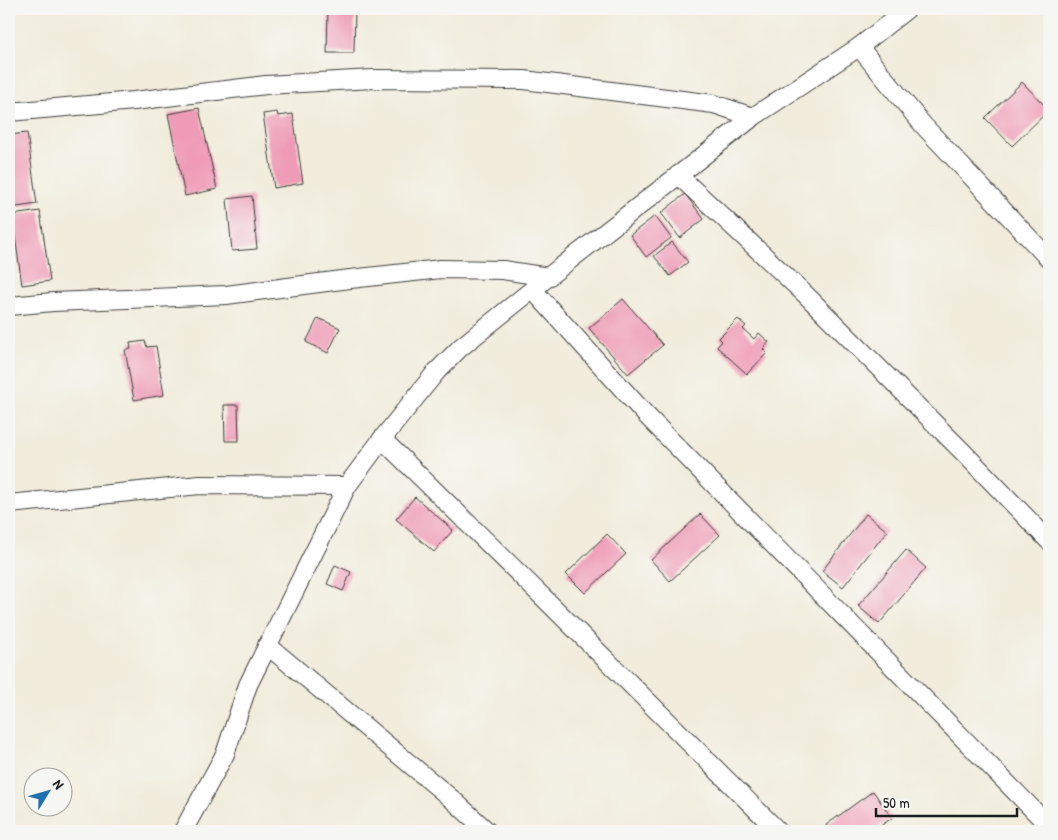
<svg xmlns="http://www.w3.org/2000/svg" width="1058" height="840" viewBox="0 0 1058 840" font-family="'Patrick Hand',sans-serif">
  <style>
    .building { fill: #ef9ab6 }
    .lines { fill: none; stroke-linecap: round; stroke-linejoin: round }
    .minor-casing { stroke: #3c3b39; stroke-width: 20 }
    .minor { stroke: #fff; stroke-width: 18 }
  </style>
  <rect width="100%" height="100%" fill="#f6f6f2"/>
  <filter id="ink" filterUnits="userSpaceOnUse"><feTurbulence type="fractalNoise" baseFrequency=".02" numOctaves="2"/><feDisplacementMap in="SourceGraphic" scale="10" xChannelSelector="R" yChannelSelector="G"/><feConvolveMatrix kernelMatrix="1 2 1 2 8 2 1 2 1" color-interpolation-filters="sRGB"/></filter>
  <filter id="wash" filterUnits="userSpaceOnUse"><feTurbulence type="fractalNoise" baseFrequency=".0096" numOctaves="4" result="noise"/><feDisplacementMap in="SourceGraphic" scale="20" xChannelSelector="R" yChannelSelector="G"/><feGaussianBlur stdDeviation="1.12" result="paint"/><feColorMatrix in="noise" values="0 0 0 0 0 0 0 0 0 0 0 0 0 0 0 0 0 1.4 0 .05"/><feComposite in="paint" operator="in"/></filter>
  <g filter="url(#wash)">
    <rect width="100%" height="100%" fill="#f1ecdb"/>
    <g id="blocks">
      <g class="building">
        <path d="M328 9H355L354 53H327Z"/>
        <path d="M1022 82 1049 110 1012 146 985 118Z"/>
        <path d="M199 108 217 189 185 196 168 114Z"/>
        <path d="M277 112 278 116 293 114 303 183 274 188 263 114Z"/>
        <path d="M27 133 37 204 10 208 9 135Z"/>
        <path d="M685 194 704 219 680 238 661 213Z"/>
        <path d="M252 196 257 249 232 251 227 199Z"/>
        <path d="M40 211 50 281 22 285 12 215Z"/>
        <path d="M655 216 671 238 646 257 630 235Z"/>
        <path d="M672 242 688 262 670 276 654 256Z"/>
        <path d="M623 299 663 345 628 374 589 328Z"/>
        <path d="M318 318 340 328 328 353 306 342Z"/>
        <path d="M738 319 746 326 743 329 754 339 759 333 769 342 763 349 767 353 747 374 717 347 722 341 719 338Z"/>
        <path d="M145 341 147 347 156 346 164 395 134 400 125 350 131 349 130 343Z"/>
        <path d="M224 405H238L239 441H225Z"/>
        <path d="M415 497 453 530 434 552 396 519Z"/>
        <path d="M700 514 720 535 670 581 651 560Z"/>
        <path d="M866 514 887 531 843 587 822 571Z"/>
        <path d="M607 534 626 554 585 593 566 574Z"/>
        <path d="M906 550 926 568 879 624 858 606Z"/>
        <path d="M335 565 351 572 343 591 327 584Z"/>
        <path d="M873 791 892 818 873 831H830L826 825Z"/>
      </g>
    </g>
  </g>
  <g filter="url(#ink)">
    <use href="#blocks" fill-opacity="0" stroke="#3c3b39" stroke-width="1"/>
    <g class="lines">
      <defs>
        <g id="minor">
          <path d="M859 47 923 125 1049 259"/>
          <path d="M9 112 134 101 266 85 373 79 524 80 714 104 753 117"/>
          <path d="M678 175 806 295 964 453 1049 541"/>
          <path d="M533 290 646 415 1049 826"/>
          <path d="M9 306 53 302 226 295 350 279 441 269 503 270 548 277"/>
          <path d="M382 439 553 607 778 831"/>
          <path d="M9 504 200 485 347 486"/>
          <path d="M267 645 453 800 487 831"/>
          <path d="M183 831 225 754 248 685 347 486 382 439 436 372 461 347 548 277 753 117 859 47 907 9"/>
        </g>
      </defs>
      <use href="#minor" class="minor-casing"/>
      <use href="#minor" class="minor"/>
    </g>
  </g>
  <rect width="1058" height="840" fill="none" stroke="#f6f6f2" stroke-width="30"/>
  <g transform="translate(48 792) rotate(53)"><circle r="24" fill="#f6f6f2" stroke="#9f9f9c"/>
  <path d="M0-4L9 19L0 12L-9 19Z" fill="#1f6fb2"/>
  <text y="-8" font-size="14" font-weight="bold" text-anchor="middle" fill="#1c1c1c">N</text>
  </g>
  <path d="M876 808v8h141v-8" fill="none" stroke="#1c1c1c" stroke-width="2.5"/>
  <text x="883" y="808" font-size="15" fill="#1c1c1c" stroke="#f6f6f2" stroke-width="4" paint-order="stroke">50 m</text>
</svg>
